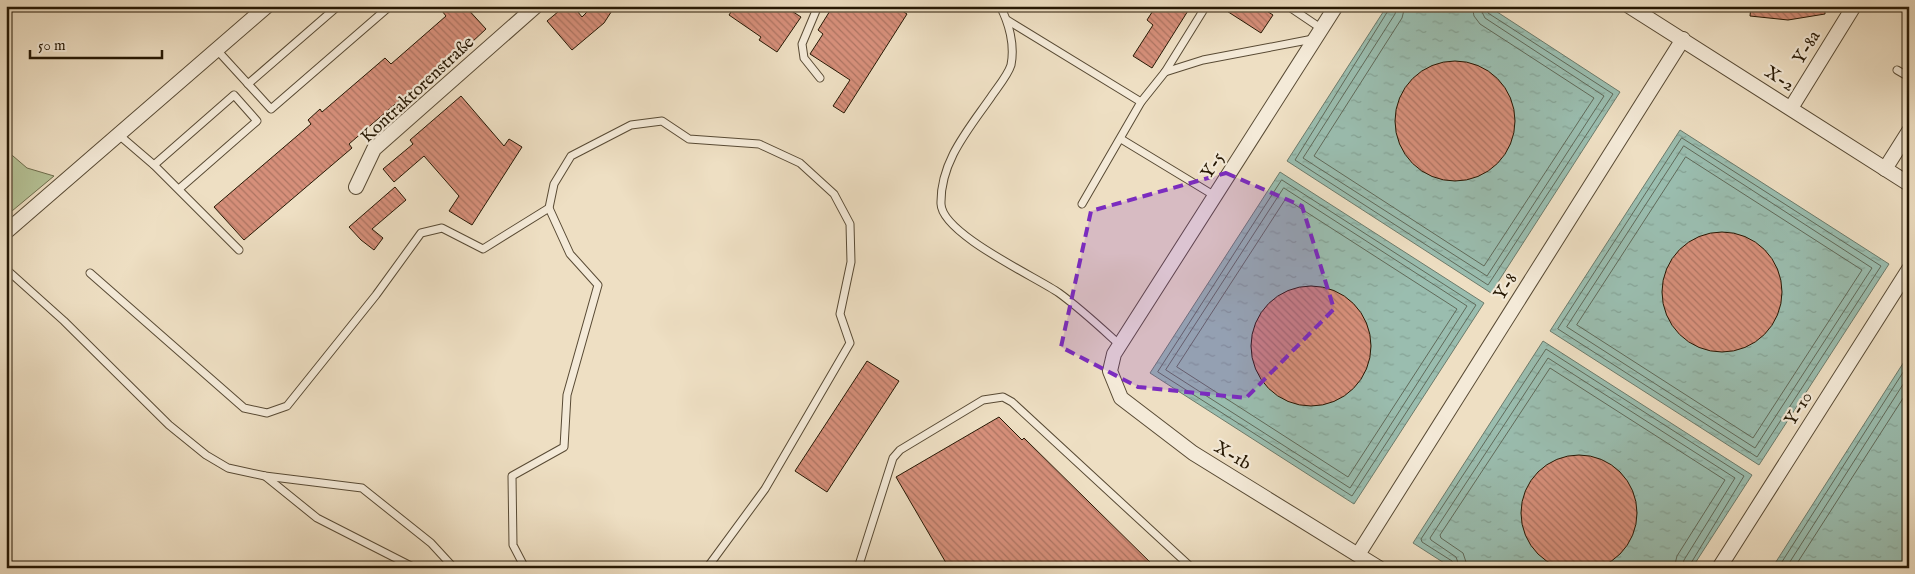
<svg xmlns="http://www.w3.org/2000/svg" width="1915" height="574" viewBox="0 0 1915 574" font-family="'IM FELL English',serif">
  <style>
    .grass { fill: #b5c296; stroke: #6e6d4d }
    .water { fill: url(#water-ripples); stroke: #6c7b6b }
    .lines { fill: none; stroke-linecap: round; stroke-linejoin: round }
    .shore { stroke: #606a5a; stroke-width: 1 }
    .building { fill: url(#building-back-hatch); stroke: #261804 }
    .lane-casing { stroke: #584a34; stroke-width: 9 }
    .street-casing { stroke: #584a34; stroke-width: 16 }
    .lane { stroke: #f4ead8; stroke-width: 7 }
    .street { stroke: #f4ead8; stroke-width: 14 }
    .marked { fill: #7b2cbf; fill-opacity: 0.2; stroke: #7b2cbf; stroke-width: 4; stroke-dasharray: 10 6; stroke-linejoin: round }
    .labels { text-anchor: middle; stroke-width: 4.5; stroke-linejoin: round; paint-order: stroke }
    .street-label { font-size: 18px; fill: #261804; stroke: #f4ead8 }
  </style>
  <defs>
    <pattern id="water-ripples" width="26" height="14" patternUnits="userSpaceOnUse" patternTransform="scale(1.25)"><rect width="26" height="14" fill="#9abdaf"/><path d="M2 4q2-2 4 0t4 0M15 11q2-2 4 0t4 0" fill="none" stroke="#85a295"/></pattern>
    <pattern id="building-back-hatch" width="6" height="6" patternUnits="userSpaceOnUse" patternTransform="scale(1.25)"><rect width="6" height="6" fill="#d68f7a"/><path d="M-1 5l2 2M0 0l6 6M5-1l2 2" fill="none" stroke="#ad7462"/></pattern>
  </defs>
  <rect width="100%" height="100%" fill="#eedfc3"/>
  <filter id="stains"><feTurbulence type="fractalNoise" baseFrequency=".004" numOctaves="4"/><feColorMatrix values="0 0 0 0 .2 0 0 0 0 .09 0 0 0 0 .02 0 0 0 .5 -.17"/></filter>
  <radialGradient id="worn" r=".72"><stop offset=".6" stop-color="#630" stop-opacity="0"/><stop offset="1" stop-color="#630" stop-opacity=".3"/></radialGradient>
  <path class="grass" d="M6 150 27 168 54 176 6 216Z"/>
  <g class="water">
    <path d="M1387 6H1488L1620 92 1491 293 1287 161Z"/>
    <path d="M1680 130 1889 264 1759 465 1550 331Z"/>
    <path d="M1280 172 1484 303 1354 504 1150 373Z"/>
    <path d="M1543 341 1752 475 1692 568H1452L1413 543Z"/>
    <path d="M1909 354V568H1772Z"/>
  </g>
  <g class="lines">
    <g class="shore">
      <path d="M1391 6 1295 160 1488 285 1613 94 1488 13 1486 6"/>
      <path d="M1397 6 1395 14 1303 158 1487 276 1604 96 1485 18 1479 6"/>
      <path d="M1405 6 1402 18 1314 156 1484 266 1594 98 1480 24 1474 16 1472 6"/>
      <path d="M1682 138 1881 266 1757 457 1558 329Z"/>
      <path d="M1684 146 1872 268 1755 448 1567 327Z"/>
      <path d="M1686 157 1862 270 1753 438 1577 325Z"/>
      <path d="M1282 180 1476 305 1352 496 1158 372Z"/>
      <path d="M1284 188 1467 306 1350 488 1166 370Z"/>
      <path d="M1286 199 1457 309 1348 477 1177 367Z"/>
      <path d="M1454 568 1452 561 1422 542 1421 539 1546 349 1744 476 1688 568"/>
      <path d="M1460 568 1456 557 1431 540 1430 538 1548 358 1735 478 1684 560 1682 568"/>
      <path d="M1468 568 1463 553 1441 538 1440 535 1550 368 1725 480 1677 556 1674 568"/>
      <path d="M1778 568 1909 363"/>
      <path d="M1786 568 1909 375"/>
      <path d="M1794 568 1909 389"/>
    </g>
  </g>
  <g class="building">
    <path d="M438 6H465L486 29 427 84 423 80 349 144 352 148 244 240 214 207 311 124 308 120 320 109 322 112 385 58 391 64 446 16Z"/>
    <path d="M565 6H573L582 17 593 6H615L604 23 572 50 547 21Z"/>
    <path d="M735 6H784L801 17 777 52 759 40 761 37 729 15Z"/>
    <path d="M833 6H895L907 14 844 113 833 106 850 80 810 54 823 34 818 30Z"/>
    <path d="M1156 6H1191L1152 68 1133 56 1153 25 1147 20Z"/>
    <path d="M1219 6H1259L1273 15 1261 33Z"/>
    <path d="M1751 6H1825V14L1788 20 1750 16Z"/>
    <circle cx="1455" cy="121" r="60"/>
    <path d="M461 96 504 146 509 139 522 147 472 225 449 211 459 196 424 156 394 182 383 169 413 144 410 140Z"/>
    <path d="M395 187 406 200 372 229 383 238 374 250 361 240 349 227Z"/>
    <circle cx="1722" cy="292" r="60"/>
    <circle cx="1311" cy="346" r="60"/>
    <path d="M867 361 899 381 827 492 795 471Z"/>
    <path d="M999 417 1022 440 1024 438 1156 568H949L896 477Z"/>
    <circle cx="1579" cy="513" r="58"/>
  </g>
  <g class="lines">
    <defs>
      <g id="lane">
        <path d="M818 6 802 44 804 58 820 78"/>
        <path d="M1000 6C1009 23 1015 45 1011 65 1008 75 997 88 991 97 968 130 940 162 941 204 942 234 1036 277 1059 293 1081 309 1100 327 1120 345"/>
        <path d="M1288 6 1322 29"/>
        <path d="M1007 20 1141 102"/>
        <path d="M217 50 271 109 390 6"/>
        <path d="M1897 70 1909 77"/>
        <path d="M1165 72 1203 60 1313 39"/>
        <path d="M248 84 338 6"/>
        <path d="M119 135 154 165 239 250"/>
        <path d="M1121 139 1215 196"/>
        <path d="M154 165 234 95 257 121 179 189"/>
        <path d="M1082 204 1141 102 1165 72 1206 6"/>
        <path d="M6 269 64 321 169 425 206 455 228 468 265 476 362 488 431 543 454 568"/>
        <path d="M90 273 244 408 267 413 287 406 376 295 421 233 442 228 483 249 549 208"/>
        <path d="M265 476 317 518 415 568"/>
        <path d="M525 568 513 545 512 476 564 447 567 395 598 285 570 254 549 208 554 184 571 156 631 125 662 121 689 139 759 144 800 163 834 194 850 224 851 262 840 314 850 343 765 489 707 568"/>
        <path d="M858 568 893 458 900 450 983 400 1003 397 1012 402 1192 568"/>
      </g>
      <g id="street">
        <path d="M1336 6 1114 354 1110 371 1121 398 1193 453 1379 568"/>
        <path d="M1629 6 1909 184"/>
        <path d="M1791 108 1854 6"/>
        <path d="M1885 169 1909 131"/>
        <path d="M356 187 374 149 536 6"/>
        <path d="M6 232 267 6"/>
        <path d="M1359 553 1683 39"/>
        <path d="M1719 568 1909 269"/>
      </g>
    </defs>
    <use href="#lane" class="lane-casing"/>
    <use href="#street" class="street-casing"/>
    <use href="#lane" class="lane"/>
    <use href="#street" class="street"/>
  </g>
  <path class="marked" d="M1226 173 1302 206 1334 309 1246 398 1138 387 1061 347 1091 211Z"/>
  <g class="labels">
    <g class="street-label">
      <text transform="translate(1806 47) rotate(-58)" y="6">Y-8a</text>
      <text transform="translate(1780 78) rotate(33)" y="6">X-2</text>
      <text transform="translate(417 89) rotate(-43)" y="6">Kontraktorenstraße</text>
      <text transform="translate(1212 165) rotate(-57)" y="6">Y-5</text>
      <text transform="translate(1505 286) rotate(-58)" y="6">Y-8</text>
      <text transform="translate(1798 408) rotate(-58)" y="6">Y-10</text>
      <text transform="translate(1233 455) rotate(31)" y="6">X-1b</text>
    </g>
  </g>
  <rect width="1915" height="574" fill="none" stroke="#eedfc3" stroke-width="25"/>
  <rect x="8" y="8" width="1900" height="559" fill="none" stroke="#261804" stroke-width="2.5"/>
  <rect x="12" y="12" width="1890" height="549" fill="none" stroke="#261804"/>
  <path d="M30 50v8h132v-8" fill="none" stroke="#261804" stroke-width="2.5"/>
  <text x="38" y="50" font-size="15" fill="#261804" stroke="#f4ead8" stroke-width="4" paint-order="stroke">50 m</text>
  <rect width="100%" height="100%" filter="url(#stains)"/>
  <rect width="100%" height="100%" fill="url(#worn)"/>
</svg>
